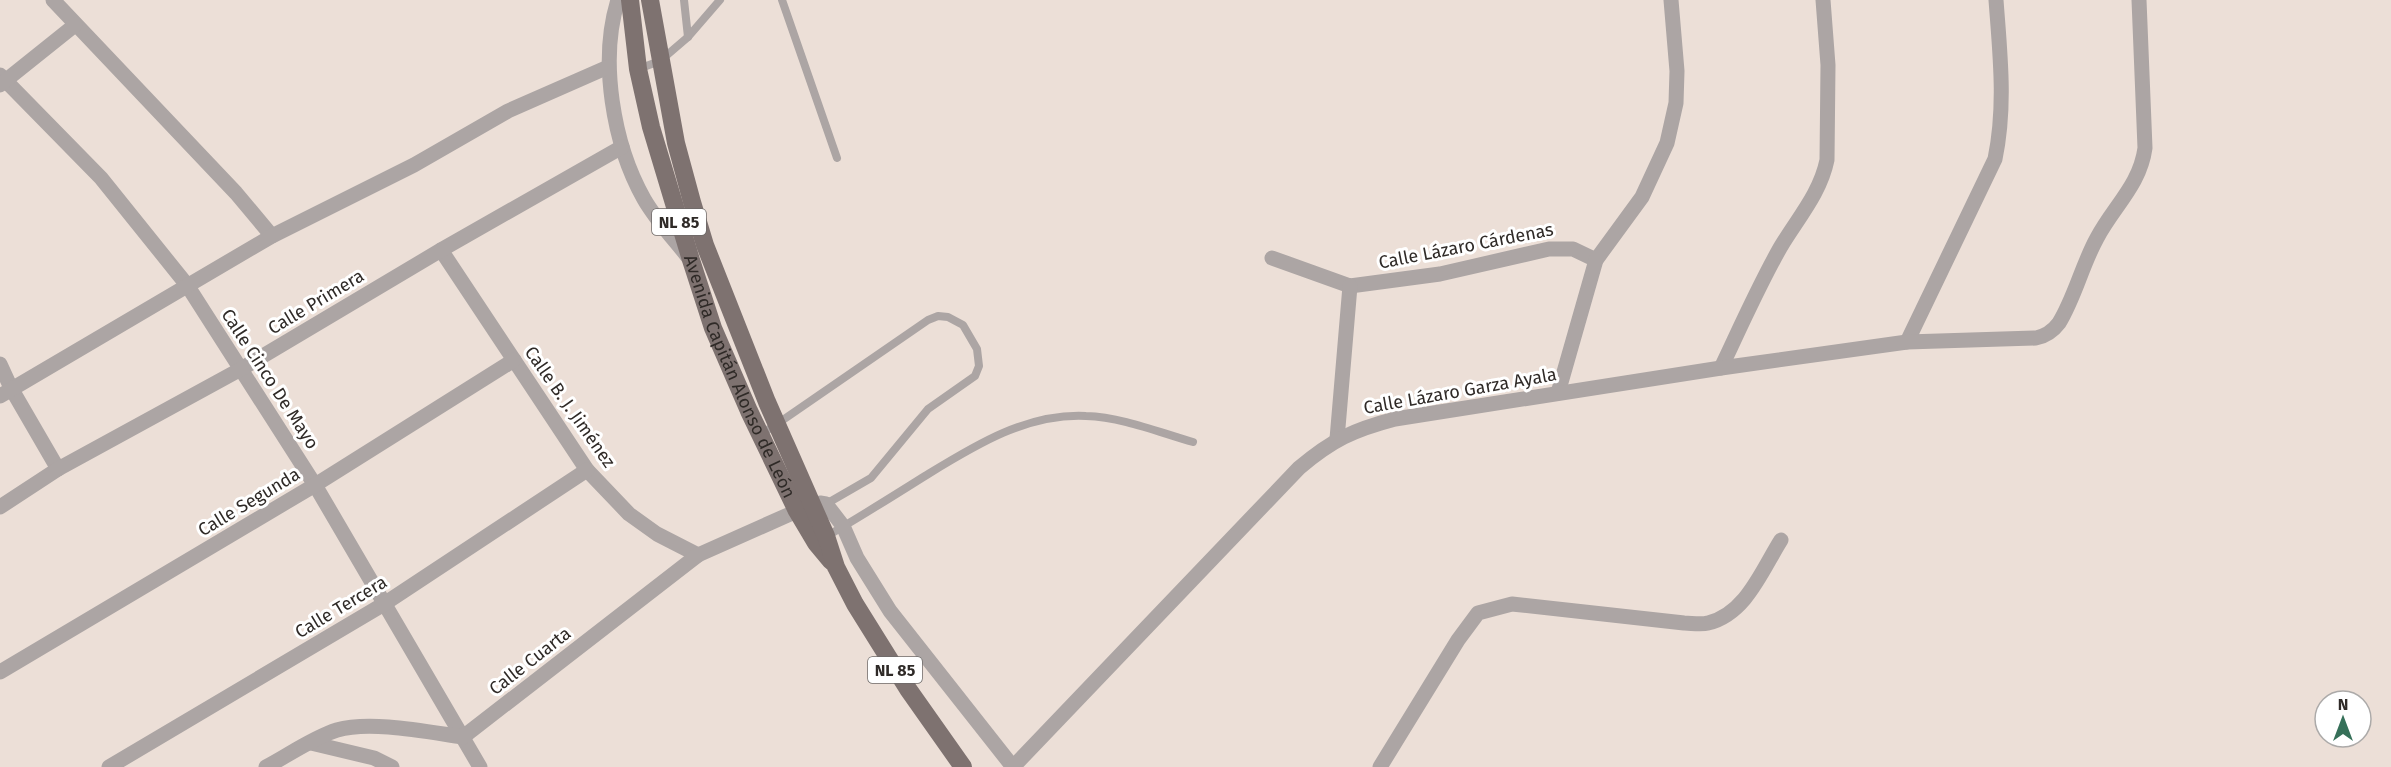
<svg xmlns="http://www.w3.org/2000/svg" width="2391" height="767" viewBox="0 0 2391 767" font-family="'Fira Sans',sans-serif">
  <style>
    .lines { fill: none; stroke-linecap: round; stroke-linejoin: round }
    .service { stroke: #aca5a4; stroke-width: 8 }
    .minor { stroke: #aca5a4; stroke-width: 15 }
    .primary { stroke: #7e7270; stroke-width: 18 }
    .labels { text-anchor: middle; stroke-width: 6; stroke-linejoin: round; paint-order: stroke }
    .shield { fill: #fff; stroke: #6d6a68; stroke-width: 1.5 }
    .shield-label { font-size: 16px; font-weight: bold; fill: #2f2a27 }
    .street-label { font-size: 18px; fill: #2f2a27; stroke: #fff }
  </style>
  <rect width="100%" height="100%" fill="#ecdfd7"/>
  <g class="lines">
    <g class="service">
      <path d="M684 0 688 37"/>
      <path d="M782 0 837 158"/>
      <path d="M638 69 660 61 688 37 720 0"/>
      <path d="M761 434 777 424 928 320 938 316 948 317 963 325 977 349 979 366 975 376 928 409 871 478 826 504"/>
      <path d="M827 536C860 517 893 496 925 476 974 446 1026 413 1086 416 1122 417 1158 432 1193 442"/>
    </g>
    <g class="minor">
      <path d="M53 0 236 193 272 236"/>
      <path d="M618 0C599 60 613 144 644 199 656 220 673 238 688 257"/>
      <path d="M0 75 101 178 187 285 315 485 480 767"/>
      <path d="M0 85 75 25"/>
      <path d="M441 250 587 470 629 514 657 534 698 555"/>
      <path d="M1272 258 1350 286 1440 274 1549 249H1573L1596 260"/>
      <path d="M1907 342 1995 159C2006 106 2000 54 1996 0"/>
      <path d="M0 364 11 388 58 469"/>
      <path d="M1721 368C1740 328 1758 287 1780 248 1797 219 1820 194 1827 160L1828 65 1823 0"/>
      <path d="M1558 393 1596 260 1642 197 1667 143 1676 103 1677 71 1671 0"/>
      <path d="M0 396 272 236 414 165 508 111 608 67"/>
      <path d="M1337 439 1350 286"/>
      <path d="M0 507 58 469 241 369 441 250 622 147"/>
      <path d="M0 672 315 485 514 360"/>
      <path d="M311 743 374 758 392 767"/>
      <path d="M109 767 384 604 587 470"/>
      <path d="M266 767C289 755 312 738 337 730 370 720 428 732 463 737L698 555 797 511 820 503 826 504 843 526 857 558 890 611 1013 767"/>
      <path d="M1013 767 1299 468C1332 440 1353 430 1395 419L1721 368 1907 342 2036 338C2046 336 2053 331 2059 323 2075 297 2082 265 2097 238 2114 206 2140 185 2145 148L2139 0"/>
      <path d="M1380 767 1458 640 1478 613 1512 604 1684 623C1691 623 1701 625 1708 623 1746 614 1762 570 1781 540"/>
    </g>
    <g class="primary">
      <path id="s1" d="M630 0 638 69 651 127 691 260 713 328 749 411 797 511 816 543 831 561"/>
      <path d="M650 0 676 143 692 202 705 245 767 402 826 536 836 567 855 604 908 689 963 767"/>
    </g>
  </g>
  <g class="labels">
    <g class="shield">
      <rect x="652" y="209" width="54" height="26" rx="4.5"/>
      <rect x="868" y="657" width="54" height="26" rx="4.5"/>
    </g>
    <g class="shield-label">
      <text x="679" y="228">NL 85</text>
      <text x="895" y="676">NL 85</text>
    </g>
    <g class="street-label">
      <text transform="translate(1466 246) rotate(-11)" y="6">Calle Lázaro Cárdenas</text>
      <text transform="translate(316 302) rotate(-31)" y="6">Calle Primera</text>
      <text dy="6" stroke="none"><textPath href="#s1" startOffset="394">Avenida Capitán Alonso de León</textPath></text>
      <text transform="translate(270 379) rotate(57)" y="6">Calle Cinco De Mayo</text>
      <text transform="translate(1460 391) rotate(-10)" y="6">Calle Lázaro Garza Ayala</text>
      <text transform="translate(570 407) rotate(55)" y="6">Calle B. J. Jiménez</text>
      <text transform="translate(249 502) rotate(-31)" y="6">Calle Segunda</text>
      <text transform="translate(341 607) rotate(-31)" y="6">Calle Tercera</text>
      <text transform="translate(530 661) rotate(-38)" y="6">Calle Cuarta</text>
    </g>
  </g>
  <g transform="translate(2343 719)"><circle r="28" fill="#ffffff" stroke="#acaaa9" stroke-width="1.5"/>
  <path d="M0-4.5L10 22L0 15L-10 22Z" fill="#367059"/>
  <text y="-9" font-size="16" font-weight="bold" text-anchor="middle" fill="#2f2a27">N</text>
  </g>
</svg>
